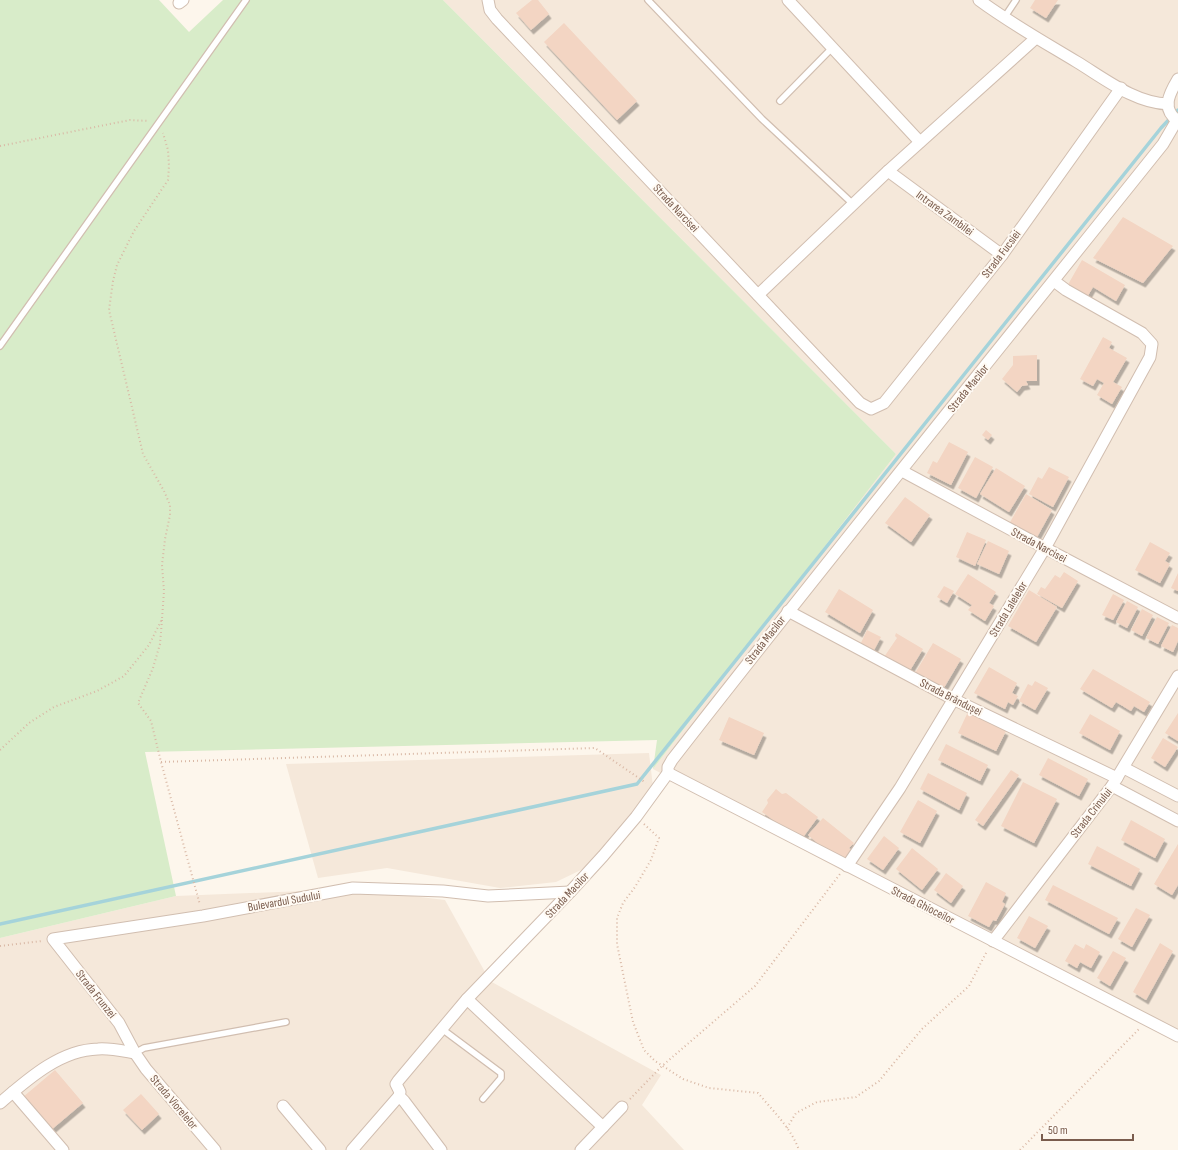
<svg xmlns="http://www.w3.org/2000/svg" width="1178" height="1150" viewBox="0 0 1178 1150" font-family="'Sofia Sans Condensed',sans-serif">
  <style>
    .residential { fill: #f5e8da }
    .green { fill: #d8ecc9 }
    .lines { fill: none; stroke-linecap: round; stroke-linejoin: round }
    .stream { stroke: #a5d3da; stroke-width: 3.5 }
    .building { fill: #f3d5c3; filter: url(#shadow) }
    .lane-casing { stroke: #d1beb0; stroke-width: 8 }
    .street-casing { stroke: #d1beb0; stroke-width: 13 }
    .path { stroke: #d9b8a5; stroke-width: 2; stroke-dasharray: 1 3; stroke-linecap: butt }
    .lane { stroke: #fff; stroke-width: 5.5 }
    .street { stroke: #fff; stroke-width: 11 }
    .labels { text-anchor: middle; stroke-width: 4; stroke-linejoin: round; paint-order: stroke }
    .street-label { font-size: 12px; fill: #7a5c4d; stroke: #fffaf3 }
  </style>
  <defs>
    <filter id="shadow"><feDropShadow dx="2.5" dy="4.5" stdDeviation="0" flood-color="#0004"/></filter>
  </defs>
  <rect width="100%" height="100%" fill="#fdf6ec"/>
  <g class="residential">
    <path d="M443 0H1178V1034L843 871 653 769 896 454Z"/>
    <path d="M649 753 654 795 610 856 556 882 500 888 387 868 318 878 286 764Z"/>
    <path d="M354 889 445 900 490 981 661 1075 642 1105 684 1150H0V938L176 896Z"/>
  </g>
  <path class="green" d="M0 0H159L189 32 223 0H443L896 454 653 769 657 740 145 752 176 896 0 938Z"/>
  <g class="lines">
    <path class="stream" d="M0 924 637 784 1161 128 1178 110"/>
  </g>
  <g class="building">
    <path d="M532 0H538L549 14 531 30 516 13Z"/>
    <path d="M1035 0H1058L1046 18 1030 8Z"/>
    <path d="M564 23 637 101 617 120 544 42Z"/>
    <path d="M1123 217 1173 246 1143 283 1093 258Z"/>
    <path d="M1082 260 1125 285 1116 301 1093 287 1086 299 1066 288Z"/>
    <path d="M1103 337 1112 342 1109 348 1127 358 1113 382 1122 387 1112 404 1097 395 1104 383 1097 379 1093 386 1080 379Z"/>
    <path d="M1037 355V381H1026L1028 385 1022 386 1017 392 1002 379 1013 365V356Z"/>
    <path d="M986 430 992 435 988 440 982 435Z"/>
    <path d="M949 442 968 452 951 485 927 473 933 461 937 463Z"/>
    <path d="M975 457 993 467 976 498 958 488Z"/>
    <path d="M1049 467 1069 477 1053 507 1029 494 1038 477 1042 479Z"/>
    <path d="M996 468 1025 486 1009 512 980 494Z"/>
    <path d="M1026 494 1052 510 1036 539 1009 524Z"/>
    <path d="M905 497 930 515 911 542 885 523Z"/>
    <path d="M967 532 986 540 975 566 956 557Z"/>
    <path d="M988 541 1009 551 999 574 977 564Z"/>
    <path d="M1150 542 1170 553 1165 561 1170 564 1160 583 1135 570Z"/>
    <path d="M1064 572 1078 581 1062 608 1037 594 1041 587 1045 589 1055 575 1060 578Z"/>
    <path d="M1178 573V591L1171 588Z"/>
    <path d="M968 574 996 592 989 603 994 606 985 621 968 610 972 605 955 594Z"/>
    <path d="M944 586 954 591 947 603 937 597Z"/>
    <path d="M839 589 873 610 860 633 825 612Z"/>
    <path d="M1029 590 1057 607 1036 642 1008 626Z"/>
    <path d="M1113 594 1124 600 1113 620 1102 615Z"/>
    <path d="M1127 601 1138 607 1127 628 1116 622Z"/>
    <path d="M1142 609 1153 615 1142 636 1131 630Z"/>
    <path d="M1157 617 1169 623 1158 644 1146 638Z"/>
    <path d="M1172 625 1178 628V641L1173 652 1161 646Z"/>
    <path d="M867 630 881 637 873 652 860 645Z"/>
    <path d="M896 633 923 649 909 672 884 657 897 638 895 636Z"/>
    <path d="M933 643 961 659 942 691 914 675Z"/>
    <path d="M989 667 1017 683 1012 693 1018 696 1013 705 1008 702 1005 709 974 693Z"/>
    <path d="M1093 669 1150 702 1144 712 1134 706 1131 711 1116 702 1112 708 1080 689Z"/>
    <path d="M1035 681 1048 688 1035 710 1019 701 1028 684 1032 686Z"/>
    <path d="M968 712 1006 731 996 751 958 733Z"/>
    <path d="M1178 713V741L1165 733Z"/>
    <path d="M1090 714 1120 731 1110 750 1079 733Z"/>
    <path d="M729 717 764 733 754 755 719 740Z"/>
    <path d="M1163 738 1178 747 1165 767 1151 758Z"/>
    <path d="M946 744 988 765 980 781 938 760Z"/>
    <path d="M1048 758 1088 779 1079 796 1039 775Z"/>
    <path d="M1011 770 1019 775 983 826 975 820Z"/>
    <path d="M928 773 967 793 959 810 920 789Z"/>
    <path d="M1023 782 1057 799 1034 843 1001 826Z"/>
    <path d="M776 789 782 794 786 793 818 817 801 840 762 812 768 803 767 800Z"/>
    <path d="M918 800 937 811 920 843 900 832Z"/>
    <path d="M823 818 854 843 849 848 853 851 844 861 839 862 808 835Z"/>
    <path d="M1131 820 1165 839 1155 858 1121 840Z"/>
    <path d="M884 836 899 848 883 870 867 859Z"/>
    <path d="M1178 844V885L1172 895 1154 884Z"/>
    <path d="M1097 846 1140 869 1131 886 1088 864Z"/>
    <path d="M912 848 938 869 922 890 896 869Z"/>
    <path d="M946 873 963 886 951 903 934 890Z"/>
    <path d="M986 882 1006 893 1002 902 1005 904 996 921 993 920 989 927 968 916Z"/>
    <path d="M1053 885 1118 918 1109 934 1045 900Z"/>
    <path d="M1136 908 1150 915 1132 947 1118 939Z"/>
    <path d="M1029 916 1048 926 1035 948 1017 938Z"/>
    <path d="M1160 943 1173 951 1146 1000 1133 992Z"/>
    <path d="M1075 944 1084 949 1086 944 1100 952 1091 968 1080 962 1077 968 1065 961Z"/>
    <path d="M1113 951 1126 958 1110 986 1097 978Z"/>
    <path d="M55 1070 83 1103 51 1130 23 1097Z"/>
    <path d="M141 1094 159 1114 142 1130 123 1110Z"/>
  </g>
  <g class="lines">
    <defs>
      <g id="lane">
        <path d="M648 0 762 119 853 204"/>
        <path d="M1004 18 1016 0"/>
        <path d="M780 101 832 48"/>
        <path d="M0 346 246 0"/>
        <path d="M442 1029 501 1073V1078L483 1099"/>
        <path d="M135 1053 144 1048 286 1022"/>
      </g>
      <g id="street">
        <path d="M488 0 490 10 497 19 860 403 871 409 884 403 1002 255 1121 88"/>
        <path d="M788 0 920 142"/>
        <path d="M979 0C1010 23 1044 42 1077 62 1105 79 1135 103 1168 104"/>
        <path d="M179 3 183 0"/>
        <path d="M1178 79C1169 94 1161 109 1178 121"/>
        <path d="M888 171 1002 255"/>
        <path d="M758 295 888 171 1036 38"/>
        <path d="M902 471 1045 548 1178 618"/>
        <path d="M788 611 953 699 1117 778"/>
        <path d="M1124 768 1178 796"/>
        <path d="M668 773 1178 1036"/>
        <path d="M1112 786 1178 821"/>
        <path d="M847 866 900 788 1045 548 1150 357 1152 344 1142 333 1066 290 1054 281"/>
        <path d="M993 941 1112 786 1178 676"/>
        <path d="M467 999 603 1127"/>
        <path d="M13 1092 63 1150"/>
        <path d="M399 1096 404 1101 441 1150"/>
        <path d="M0 1103C28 1079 60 1050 98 1049 110 1048 123 1051 135 1053"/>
        <path d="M283 1106 320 1150"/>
        <path d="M215 1150 146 1069 135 1053 119 1023 53 939 203 916 353 888 443 891 488 896 570 892"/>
        <path d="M352 1150 399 1096 400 1092 396 1084 398 1081 467 999 570 892 603 856 636 817 668 773V767L672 760C833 553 999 349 1163 144L1177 120"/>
        <path d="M581 1150 622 1107"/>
      </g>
    </defs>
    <use href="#lane" class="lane-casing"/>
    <use href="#street" class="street-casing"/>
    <g class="path">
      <path d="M0 146 130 120 149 121"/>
      <path d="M162 620 160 644 153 668 138 703 151 721 161 762 200 905"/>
      <path d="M0 750 29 723 54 707 97 691 124 676 149 645 162 619 164 591 162 565 165 539 170 515V505L164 491 143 454 109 310 113 281 117 265 134 231 168 180 169 166 168 150 163 133"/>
      <path d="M161 762 595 748 646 783"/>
      <path d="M644 824 659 838 651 860 635 887 623 903 617 918V944L633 1022 644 1050 655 1061 683 1079 709 1088 758 1093C773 1111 791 1128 799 1150"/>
      <path d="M0 946 42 941"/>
      <path d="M630 1099 662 1066 755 986 840 874"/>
      <path d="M787 1128 796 1113 817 1102 856 1097 879 1081 922 1029 969 986 987 951"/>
      <path d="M1020 1150 1139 1029"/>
    </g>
    <use href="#lane" class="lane"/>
    <use href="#street" class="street"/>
  </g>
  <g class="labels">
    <g class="street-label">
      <text transform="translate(676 208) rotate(47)" y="4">Strada Narcisei</text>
      <text transform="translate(945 213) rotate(36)" y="4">Intrarea Zambilei</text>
      <text transform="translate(1001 254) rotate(-53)" y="4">Strada Fucsiei</text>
      <text transform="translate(968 388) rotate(-51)" y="4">Strada Macilor</text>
      <text transform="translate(1039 545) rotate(28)" y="4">Strada Narcisei</text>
      <text transform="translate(1008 609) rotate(-59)" y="4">Strada Lalelelor</text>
      <text transform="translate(765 640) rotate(-52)" y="4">Strada Macilor</text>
      <text transform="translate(951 697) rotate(27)" y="4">Strada Brândușei</text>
      <text transform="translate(1091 813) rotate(-52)" y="4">Strada Crinului</text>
      <text transform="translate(567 895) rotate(-47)" y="4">Strada Macilor</text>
      <text transform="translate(284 901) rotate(-10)" y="4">Bulevardul Sudului</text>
      <text transform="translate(923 905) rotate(27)" y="4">Strada Ghioceilor</text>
      <text transform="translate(96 994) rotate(52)" y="4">Strada Frunzei</text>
      <text transform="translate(174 1102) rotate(50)" y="4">Strada Viorelelor</text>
    </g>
  </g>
  <path d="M1042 1134v6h91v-6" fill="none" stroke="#7a5c4d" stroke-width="2"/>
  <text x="1048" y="1134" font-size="12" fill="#7a5c4d" stroke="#fffaf3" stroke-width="3" paint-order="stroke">50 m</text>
</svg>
